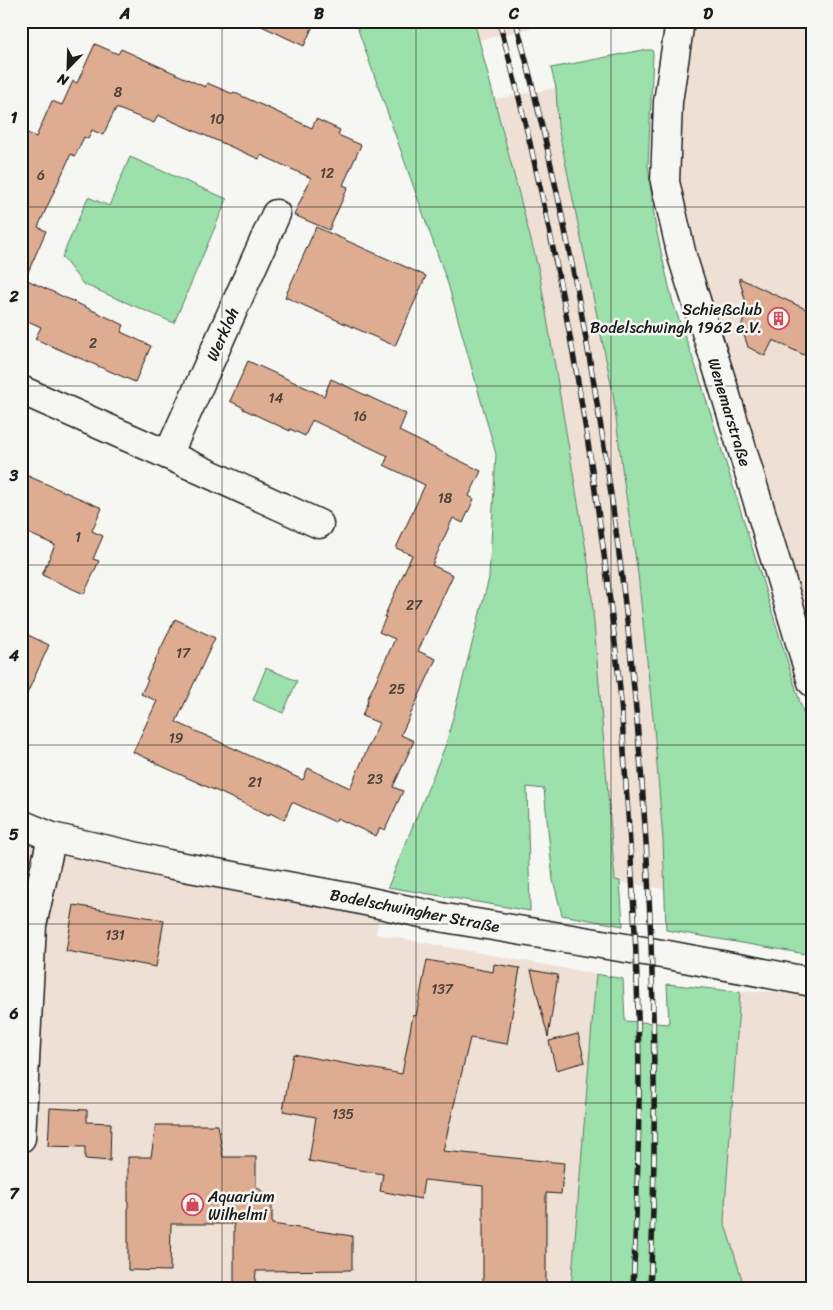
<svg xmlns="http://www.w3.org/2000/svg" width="833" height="1310" viewBox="0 0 833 1310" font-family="Sriracha,sans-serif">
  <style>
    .built { fill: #efe0d5 }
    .green { fill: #9ce0ac; stroke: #5c7e64 }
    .building { fill: #deac91; stroke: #1c1c1c }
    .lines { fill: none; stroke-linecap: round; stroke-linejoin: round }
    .minor-casing { stroke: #1c1c1c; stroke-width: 31 }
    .minor { stroke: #f6f6f2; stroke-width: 28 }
    .rail-casing { stroke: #1c1c1c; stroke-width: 5.5 }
    .rail { stroke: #f6f6f2; stroke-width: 4; stroke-dasharray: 11; stroke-linecap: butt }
    .grid { fill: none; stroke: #1c1c1c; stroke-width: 1; stroke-opacity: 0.55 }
    .labels { text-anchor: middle; stroke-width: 5; stroke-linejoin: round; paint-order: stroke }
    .number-label { font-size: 14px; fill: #4c4039 }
    .poi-label { font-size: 16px; fill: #1c1c1c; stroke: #f6f6f2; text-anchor: end }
    .street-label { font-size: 16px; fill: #1c1c1c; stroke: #f6f6f2 }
    .neatline { fill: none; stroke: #1c1c1c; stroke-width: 2 }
    .grid-label { font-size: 16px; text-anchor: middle; font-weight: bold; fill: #1c1c1c }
  </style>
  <rect width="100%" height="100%" fill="#f6f6f2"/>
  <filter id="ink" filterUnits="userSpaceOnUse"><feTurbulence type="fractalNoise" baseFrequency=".02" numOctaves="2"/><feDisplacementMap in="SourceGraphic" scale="10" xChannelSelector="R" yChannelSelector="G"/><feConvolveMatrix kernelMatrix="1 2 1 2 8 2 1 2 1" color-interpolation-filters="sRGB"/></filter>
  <g filter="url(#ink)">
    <g class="built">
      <path d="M474 21H540L542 26 479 40Z"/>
      <path d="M680 21H812V682L682 256 668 102Z"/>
      <path d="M556 88 558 127 613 393 623 476 638 574 654 728 663 840 664 889 615 881 590 574 539 271 495 99Z"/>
      <path d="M21 824 381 905 376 934 596 974 571 1289H21Z"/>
      <path d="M812 991V1289H745L724 1221 740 992Z"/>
    </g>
    <g class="green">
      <path d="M355 21H474L539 271 590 574 615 880 620 881 623 926 562 915 553 880 544 789 527 787 530 911 388 887 446 744 489 578 496 454 448 284Z"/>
      <path d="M643 50H652L653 54 648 165 655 223 663 261 673 303 698 373 812 741V955L666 930 663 840 654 728 638 574 623 476 613 393 558 127 556 88 551 68Z"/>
      <path d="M130 157 227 199 174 323 83 284 62 257 88 197 109 206Z"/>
      <path d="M266 668 297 681 283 713 253 700Z"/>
      <path d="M596 974 623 979 625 1021 669 1024 667 984 740 992 724 1221 745 1289H571Z"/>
    </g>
    <g class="building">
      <path d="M251 21H315L304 46Z"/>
      <path d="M95 44 118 54 121 49 205 87 207 83 233 94V92L312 128 316 119 340 130 338 135 361 145 343 185 348 187 329 230 294 215 311 178 261 155 259 159 158 115 154 123 116 108 103 135 92 130 88 139 84 137 75 156 71 154 38 227 46 231 25 279 124 325 121 332 151 346 135 382 35 339 41 327 21 318V130L36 137 52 101 62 105 73 81 77 83Z"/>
      <path d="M316 227 426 276 395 346 285 297Z"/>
      <path d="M739 278 812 312V359L773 340 765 356 748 347 741 326 748 310Z"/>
      <path d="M248 361 324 396 331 379 406 414 399 431 481 471 469 496 474 499 463 523 453 518 432 565 453 575 418 651 436 659 401 735 414 741 393 787 403 791 385 830 380 828 376 836 337 818 335 822 292 802 284 820 270 813 269 815 155 763V762L133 752 157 701 141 694 148 680 146 679 175 619 215 638 176 722 303 780 308 768 350 788 379 723 362 716 368 701 367 700 395 639 379 632 386 617H384L412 555 396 548 425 485 384 465 388 456 312 420 305 436 290 429V431L243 409 244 408 230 401Z"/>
      <path d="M21 473 102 508 92 531 103 536 93 559 99 561 84 594 42 575 55 545 21 530Z"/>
      <path d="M28 635 49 645 21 707V651Z"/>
      <path d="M74 905 164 920 156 967 66 951Z"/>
      <path d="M427 960 493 972 494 964 520 968 507 1044 470 1038 443 1151 564 1163 561 1194 546 1193V1289H483V1186L424 1180 421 1199 380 1191 383 1174 309 1161 316 1117 283 1111 293 1054 402 1074 413 1015 416 1016Z"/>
      <path d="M531 970 558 975 548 1037Z"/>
      <path d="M578 1034 585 1062 556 1070 549 1041Z"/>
      <path d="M50 1108 87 1110V1122L111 1123 110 1161 85 1159V1147L48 1146Z"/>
      <path d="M156 1125H218L223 1157H256V1186L272 1200V1224L352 1236V1270L256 1271 255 1283H234V1224H171L170 1271 128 1270V1157H151Z"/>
    </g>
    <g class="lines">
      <defs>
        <g id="minor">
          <path d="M680 21 668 102 665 182 682 256 724 389 812 682"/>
          <path d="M21 390 168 455 319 524"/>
          <path d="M168 455 276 214"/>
          <path d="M21 824 52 837 168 864 347 897 445 918 668 955 812 982"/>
          <path d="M21 1138 32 925 52 837"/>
        </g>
      </defs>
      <use href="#minor" class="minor-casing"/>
      <use href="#minor" class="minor"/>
      <defs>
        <g id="rail">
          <path d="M499 21C558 236 595 457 619 679 623 719 624 760 627 800 634 896 639 993 639 1090 639 1156 636 1222 633 1289"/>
          <path d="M516 21C595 322 639 631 651 942 655 1057 656 1173 650 1289"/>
        </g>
      </defs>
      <use href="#rail" class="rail-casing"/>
      <use href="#rail" class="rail"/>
    </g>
  </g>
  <path class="grid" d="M222 21V1289M416 21V1289M611 21V1289M21 207H812M21 386H812M21 565H812M21 745H812M21 924H812M21 1103H812"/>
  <defs>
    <symbol id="building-ring" viewBox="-11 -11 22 22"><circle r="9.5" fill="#f6f6f2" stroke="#d1495b" stroke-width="1.5"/><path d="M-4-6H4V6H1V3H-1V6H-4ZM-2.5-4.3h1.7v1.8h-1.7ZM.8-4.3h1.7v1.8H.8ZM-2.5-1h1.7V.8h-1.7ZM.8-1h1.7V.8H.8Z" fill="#d1495b"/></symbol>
    <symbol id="shop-ring" viewBox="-11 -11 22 22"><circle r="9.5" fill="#f6f6f2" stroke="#d1495b" stroke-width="1.5"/><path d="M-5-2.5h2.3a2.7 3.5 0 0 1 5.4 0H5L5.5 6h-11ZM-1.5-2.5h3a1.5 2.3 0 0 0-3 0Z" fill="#d1495b"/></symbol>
  </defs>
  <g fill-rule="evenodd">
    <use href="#building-ring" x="766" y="306" width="25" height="25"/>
    <use href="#shop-ring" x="180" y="1192" width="25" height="25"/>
  </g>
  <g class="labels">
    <g class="number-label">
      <text x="118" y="97">8</text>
      <text x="217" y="124">10</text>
      <text x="327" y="178">12</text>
      <text x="41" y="180">6</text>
      <text x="93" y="348">2</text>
      <text x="276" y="403">14</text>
      <text x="360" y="421">16</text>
      <text x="445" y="503">18</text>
      <text x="78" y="542">1</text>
      <text x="414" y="610">27</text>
      <text x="183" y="658">17</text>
      <text x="397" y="694">25</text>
      <text x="176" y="743">19</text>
      <text x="375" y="784">23</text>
      <text x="255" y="787">21</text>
      <text x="115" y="940">131</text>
      <text x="442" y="994">137</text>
      <text x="343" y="1119">135</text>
    </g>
    <g class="poi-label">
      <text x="762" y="315">Schießclub<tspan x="762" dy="18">Bodelschwingh 1962 e.V.</tspan></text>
      <text x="208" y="1202" text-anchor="start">Aquarium<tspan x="208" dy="18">Wilhelmi</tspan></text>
    </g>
    <g class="street-label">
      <text transform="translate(222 334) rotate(-66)" y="6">Werkloh</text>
      <text transform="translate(730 412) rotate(73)" y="6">Wenemarstraße</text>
      <text transform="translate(415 910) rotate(11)" y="6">Bodelschwingher Straße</text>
    </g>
  </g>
  <rect width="833" height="1310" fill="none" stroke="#f6f6f2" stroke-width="55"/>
  <g transform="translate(68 68) rotate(203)" stroke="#f6f6f2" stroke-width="4" paint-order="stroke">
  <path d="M0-4L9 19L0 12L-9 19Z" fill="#1c1c1c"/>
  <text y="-8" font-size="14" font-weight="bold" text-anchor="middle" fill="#1c1c1c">N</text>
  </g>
  <rect x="28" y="28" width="778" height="1254" class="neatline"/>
  <g class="grid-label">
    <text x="125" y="19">A</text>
    <text x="319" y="19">B</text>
    <text x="514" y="19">C</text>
    <text x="708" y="19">D</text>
    <text x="14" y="123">1</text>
    <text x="14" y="302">2</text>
    <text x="14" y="481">3</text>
    <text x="14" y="661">4</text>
    <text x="14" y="840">5</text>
    <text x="14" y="1019">6</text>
    <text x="14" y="1199">7</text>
  </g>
</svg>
